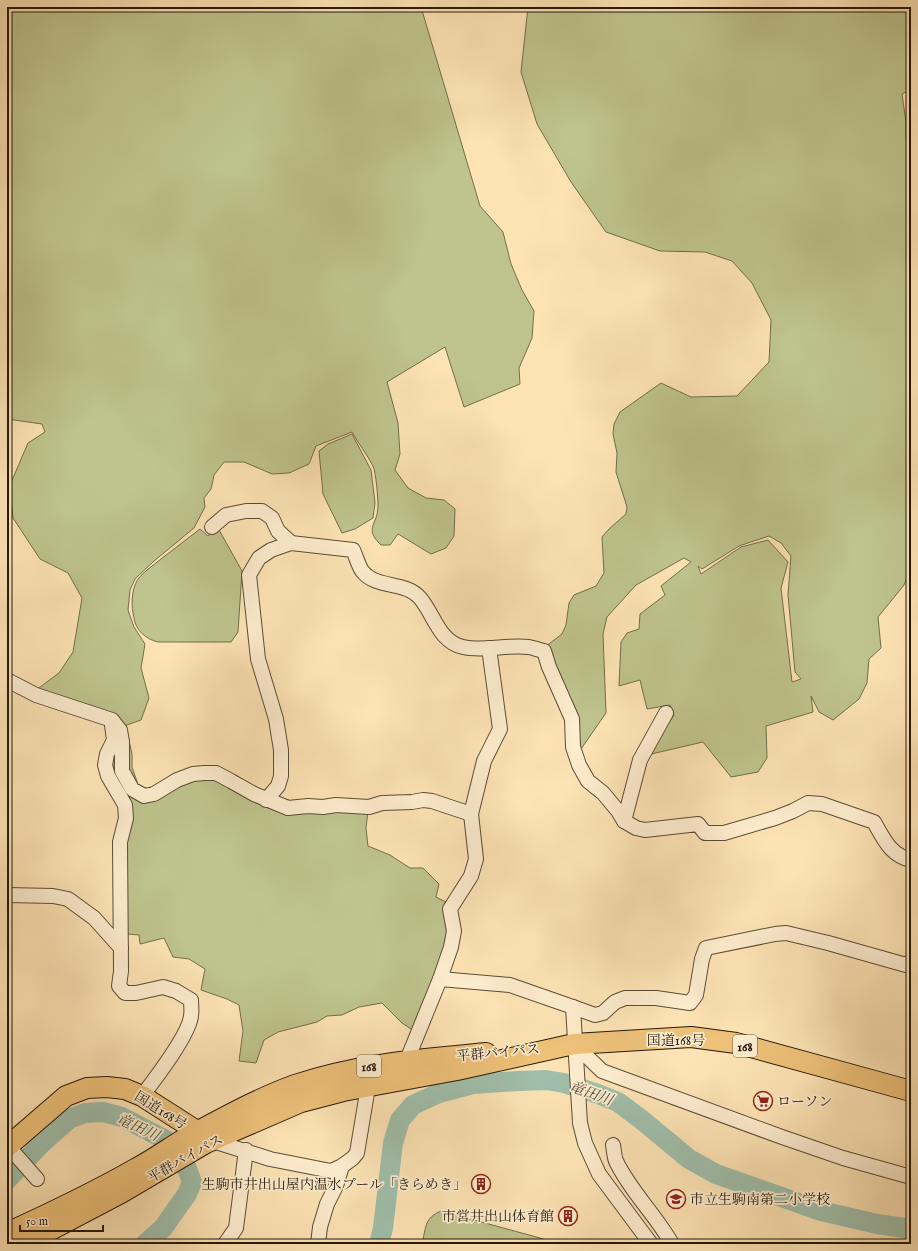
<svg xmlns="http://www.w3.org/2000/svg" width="918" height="1251" viewBox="0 0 918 1251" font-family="'IM FELL English','Noto Serif JP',serif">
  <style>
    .green { fill: #bfc48e; stroke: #726e4c; fill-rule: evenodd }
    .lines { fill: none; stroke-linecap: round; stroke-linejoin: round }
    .river { stroke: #a0bfab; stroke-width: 20 }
    .minor-casing { stroke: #5b4c35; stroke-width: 16 }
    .highway-casing { stroke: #25190a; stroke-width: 22 }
    .minor { stroke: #feedcf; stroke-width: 14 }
    .highway { stroke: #efc27a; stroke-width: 20 }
    .labels { text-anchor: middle; stroke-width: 3.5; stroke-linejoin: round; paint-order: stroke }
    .shield { fill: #feedcf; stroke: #665945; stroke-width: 1 }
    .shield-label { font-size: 13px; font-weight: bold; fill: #25190a }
    .street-label { font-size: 14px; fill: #25190a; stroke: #feedcf }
    .poi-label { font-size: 14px; fill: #25190a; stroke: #feedcf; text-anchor: start }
    .water-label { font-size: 15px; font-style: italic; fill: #505342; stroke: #feedcf }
  </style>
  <rect width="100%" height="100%" fill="#fee4b5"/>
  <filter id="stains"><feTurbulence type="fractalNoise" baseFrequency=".005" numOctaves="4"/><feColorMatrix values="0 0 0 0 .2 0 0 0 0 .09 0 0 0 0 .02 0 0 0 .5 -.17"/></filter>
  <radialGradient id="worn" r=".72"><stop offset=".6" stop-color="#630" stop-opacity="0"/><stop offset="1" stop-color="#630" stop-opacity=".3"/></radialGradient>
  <g class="green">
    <path d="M7 7H421L480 206 503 232 511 264 522 290 534 311 532 338 519 368 520 384 464 407 445 347 387 382 398 423 400 454 395 470 408 488 426 498 444 500 455 509 454 536 446 548 431 554 398 534 390 545H381C363 528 378 525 378 506 378 498 376 472 373 466 367 454 358 443 352 432L316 446 309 464 289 473 272 474 244 462H224L214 475 211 489 204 498 205 507 194 528 154 561 135 579 130 590 128 610 134 627 145 644 141 668 149 698 141 720 124 726 121 720 108 713 36 690 59 673 73 652 82 598 68 573 40 559 13 518 10 485 28 443 45 432 42 424 7 419Z"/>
    <path d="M528 7H911V89L902 94 906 122V138L911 161V568L904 585 878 617 881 648 869 659 867 683 859 699 833 720 819 712 811 696 813 712 766 726 767 758 758 772 731 777 703 742 647 755 674 715 670 705 647 709 640 680 619 686 621 642 627 633 639 629 640 614 665 595 661 586 691 562 684 558 636 585 607 617 603 634 606 713 581 749 577 721 545 647 562 634 566 625 569 603 574 595 596 586 604 573 602 537 609 529 626 514 627 507 616 472 617 453 613 434 614 424 620 412 661 383 691 397 737 396 769 362 771 320 752 283 732 261 705 252 660 251 606 232 571 182 537 124 521 72ZM769 536 781 543 791 556 788 595 795 672 801 679 792 682 781 588 788 562 768 540 741 547 701 574 698 566 702 569 739 546Z"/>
    <path d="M352 434 371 470 375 503 373 518 355 529 342 533 323 494 319 451 328 444Z"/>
    <path d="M218 528 242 571 238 632 231 642H158C146 639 136 631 134 618 131 606 131 590 138 579 144 571 154 565 161 559 174 549 187 539 200 529L208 536Z"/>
    <path d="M128 736 132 754V767L142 796 171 789 199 779H220L248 799 287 812 339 810 368 811 366 828 368 846 390 855 410 868H423L439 884 436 897 446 902 449 934 414 1031 402 1023 382 1003 359 1007 342 1015 327 1016 317 1022 278 1032 264 1040 256 1063 239 1061 243 1031 239 1005 227 999 201 990 205 969 189 959 173 957 164 938 140 944 139 935 127 934 124 855 129 827 111 778 112 750Z"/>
    <path d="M441 1211 551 1241 557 1243V1244H422C426 1228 424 1218 441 1211Z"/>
  </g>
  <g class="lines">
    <g class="river">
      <path d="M7 1180 42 1143 69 1119 85 1113 103 1112 122 1117 166 1140 181 1153 192 1182 187 1194 163 1228 145 1244"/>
      <path d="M379 1244 383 1228 393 1143 400 1120 413 1105 439 1093 473 1084 518 1081 546 1080 564 1083 598 1094 618 1102 642 1120 689 1159 716 1174 821 1211 877 1224 911 1229"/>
    </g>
    <defs>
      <g id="minor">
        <path d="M212 527 226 515 246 511H262L272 518 278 531 291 543"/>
        <path d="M7 680 36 695 112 720 120 730 122 742V771L132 789 144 796 154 794 177 780 193 774 204 773H216L231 781 254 794 288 808 308 806 323 807 336 805 369 807 382 803 412 802 423 800 432 801 471 814"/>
        <path d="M112 725 114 740 107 754 105 765 108 776 125 805 126 818 120 842 121 971 119 986 125 993H136L163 987 176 991 191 1000C191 1005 192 1011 191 1016 189 1035 155 1079 142 1096"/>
        <path d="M266 800 278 786 281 776V750L276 719 258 659 249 575 259 558 271 550 291 543 353 550C356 556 359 568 363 572 377 589 406 581 420 598 434 614 439 642 463 647 484 652 508 644 529 647 534 648 539 650 544 651L549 667 572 719 573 747 579 765 588 781 603 793 618 811 624 821 636 828 645 830 698 824 705 833H724L775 818 793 811 808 803 822 804 874 822C884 839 890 855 911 860"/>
        <path d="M624 821 640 760 666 713"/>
        <path d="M7 895 53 896 68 899 94 918 121 948"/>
        <path d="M440 979 510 985 573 1007 580 1123 585 1143 599 1174 651 1244"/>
        <path d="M573 1007 595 1015 603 1013 615 1002 625 998H656L690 1003 696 995 702 959 706 948 775 934 786 933 828 943 906 965 911 961"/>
        <path d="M574 1044 602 1071 782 1137 843 1158 911 1177"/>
        <path d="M407 1060 440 979 451 947 454 931 450 909 471 876 476 859 471 814 484 761 500 729 489 648"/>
        <path d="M213 1141 270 1159 331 1171 342 1166 353 1158 357 1153 368 1087"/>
        <path d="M613 1145C614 1150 614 1156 616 1161 630 1191 656 1215 672 1244"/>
        <path d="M8 1146 37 1179"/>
        <path d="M225 1244 236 1228 246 1150"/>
        <path d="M318 1244 320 1227 327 1204 336 1186 342 1166"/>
      </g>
      <g id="highway">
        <path d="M7 1147 66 1096 87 1088 107 1087 125 1089 142 1096 206 1137"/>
        <path d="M7 1233C51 1213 95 1192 137 1168 156 1158 173 1145 191 1135 225 1117 259 1098 295 1085 357 1064 422 1059 486 1053"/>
        <path d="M24 1244 121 1193 206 1143 301 1102 343 1091 457 1070 574 1044 691 1037 736 1043 911 1091"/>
      </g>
    </defs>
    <use href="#minor" class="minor-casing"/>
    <use href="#highway" class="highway-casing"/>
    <use href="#minor" class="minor"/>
    <use href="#highway" class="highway"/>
  </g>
  <defs>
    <symbol id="supermarket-ring" viewBox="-11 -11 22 22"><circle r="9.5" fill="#feedcf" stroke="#8f2418" stroke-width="1.5"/><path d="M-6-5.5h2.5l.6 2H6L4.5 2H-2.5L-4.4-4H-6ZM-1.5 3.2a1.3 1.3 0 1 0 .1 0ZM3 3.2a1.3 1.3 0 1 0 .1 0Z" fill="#8f2418"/></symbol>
    <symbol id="building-ring" viewBox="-11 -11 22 22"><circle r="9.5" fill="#feedcf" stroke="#8f2418" stroke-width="1.5"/><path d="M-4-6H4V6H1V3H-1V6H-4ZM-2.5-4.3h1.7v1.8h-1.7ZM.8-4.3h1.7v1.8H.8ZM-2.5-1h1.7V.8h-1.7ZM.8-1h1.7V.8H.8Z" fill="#8f2418"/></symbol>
    <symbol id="school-ring" viewBox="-11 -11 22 22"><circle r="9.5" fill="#feedcf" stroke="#8f2418" stroke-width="1.5"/><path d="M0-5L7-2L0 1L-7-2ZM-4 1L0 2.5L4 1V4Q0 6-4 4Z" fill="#8f2418"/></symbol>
  </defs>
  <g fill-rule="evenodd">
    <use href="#supermarket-ring" x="752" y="1090" width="22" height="22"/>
    <use href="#building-ring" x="470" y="1173" width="22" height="22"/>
    <use href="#school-ring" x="665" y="1188" width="22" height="22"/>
    <use href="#building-ring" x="557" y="1205" width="22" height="22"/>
  </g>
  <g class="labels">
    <g class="shield">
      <rect x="733" y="1035" width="24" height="22" rx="3"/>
      <rect x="357" y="1055" width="24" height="22" rx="3"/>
    </g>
    <g class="shield-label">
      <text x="745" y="1051">168</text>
      <text x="369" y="1071">168</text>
    </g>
    <g class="street-label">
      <text x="676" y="1045">国道168号</text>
      <text transform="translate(498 1052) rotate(-5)" y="5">平群バイパス</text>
      <text transform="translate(161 1110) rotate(32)" y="5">国道168号</text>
      <text transform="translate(185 1158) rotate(-29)" y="5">平群バイパス</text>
    </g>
    <g class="poi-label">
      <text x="777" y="1106">ローソン</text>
      <text x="467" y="1189" text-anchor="end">生駒市井出山屋内温水プール「きらめき」</text>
      <text x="690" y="1204">市立生駒南第二小学校</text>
      <text x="554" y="1221" text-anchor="end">市営井出山体育館</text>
    </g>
    <g class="water-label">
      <text transform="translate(591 1093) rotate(20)" y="5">竜田川</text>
      <text transform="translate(138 1127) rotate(25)" y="5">竜田川</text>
    </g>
  </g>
  <rect width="918" height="1251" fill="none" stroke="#fee4b5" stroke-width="24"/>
  <rect x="8" y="8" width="902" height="1235" fill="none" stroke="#25190a" stroke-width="2"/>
  <rect x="12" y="12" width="894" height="1227" fill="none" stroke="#25190a"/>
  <path d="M20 1225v6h83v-6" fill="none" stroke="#25190a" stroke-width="2"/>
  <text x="26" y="1225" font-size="12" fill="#25190a" stroke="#feedcf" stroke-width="3" paint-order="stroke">50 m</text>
  <rect width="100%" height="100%" filter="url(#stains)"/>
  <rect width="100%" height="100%" fill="url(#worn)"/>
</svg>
